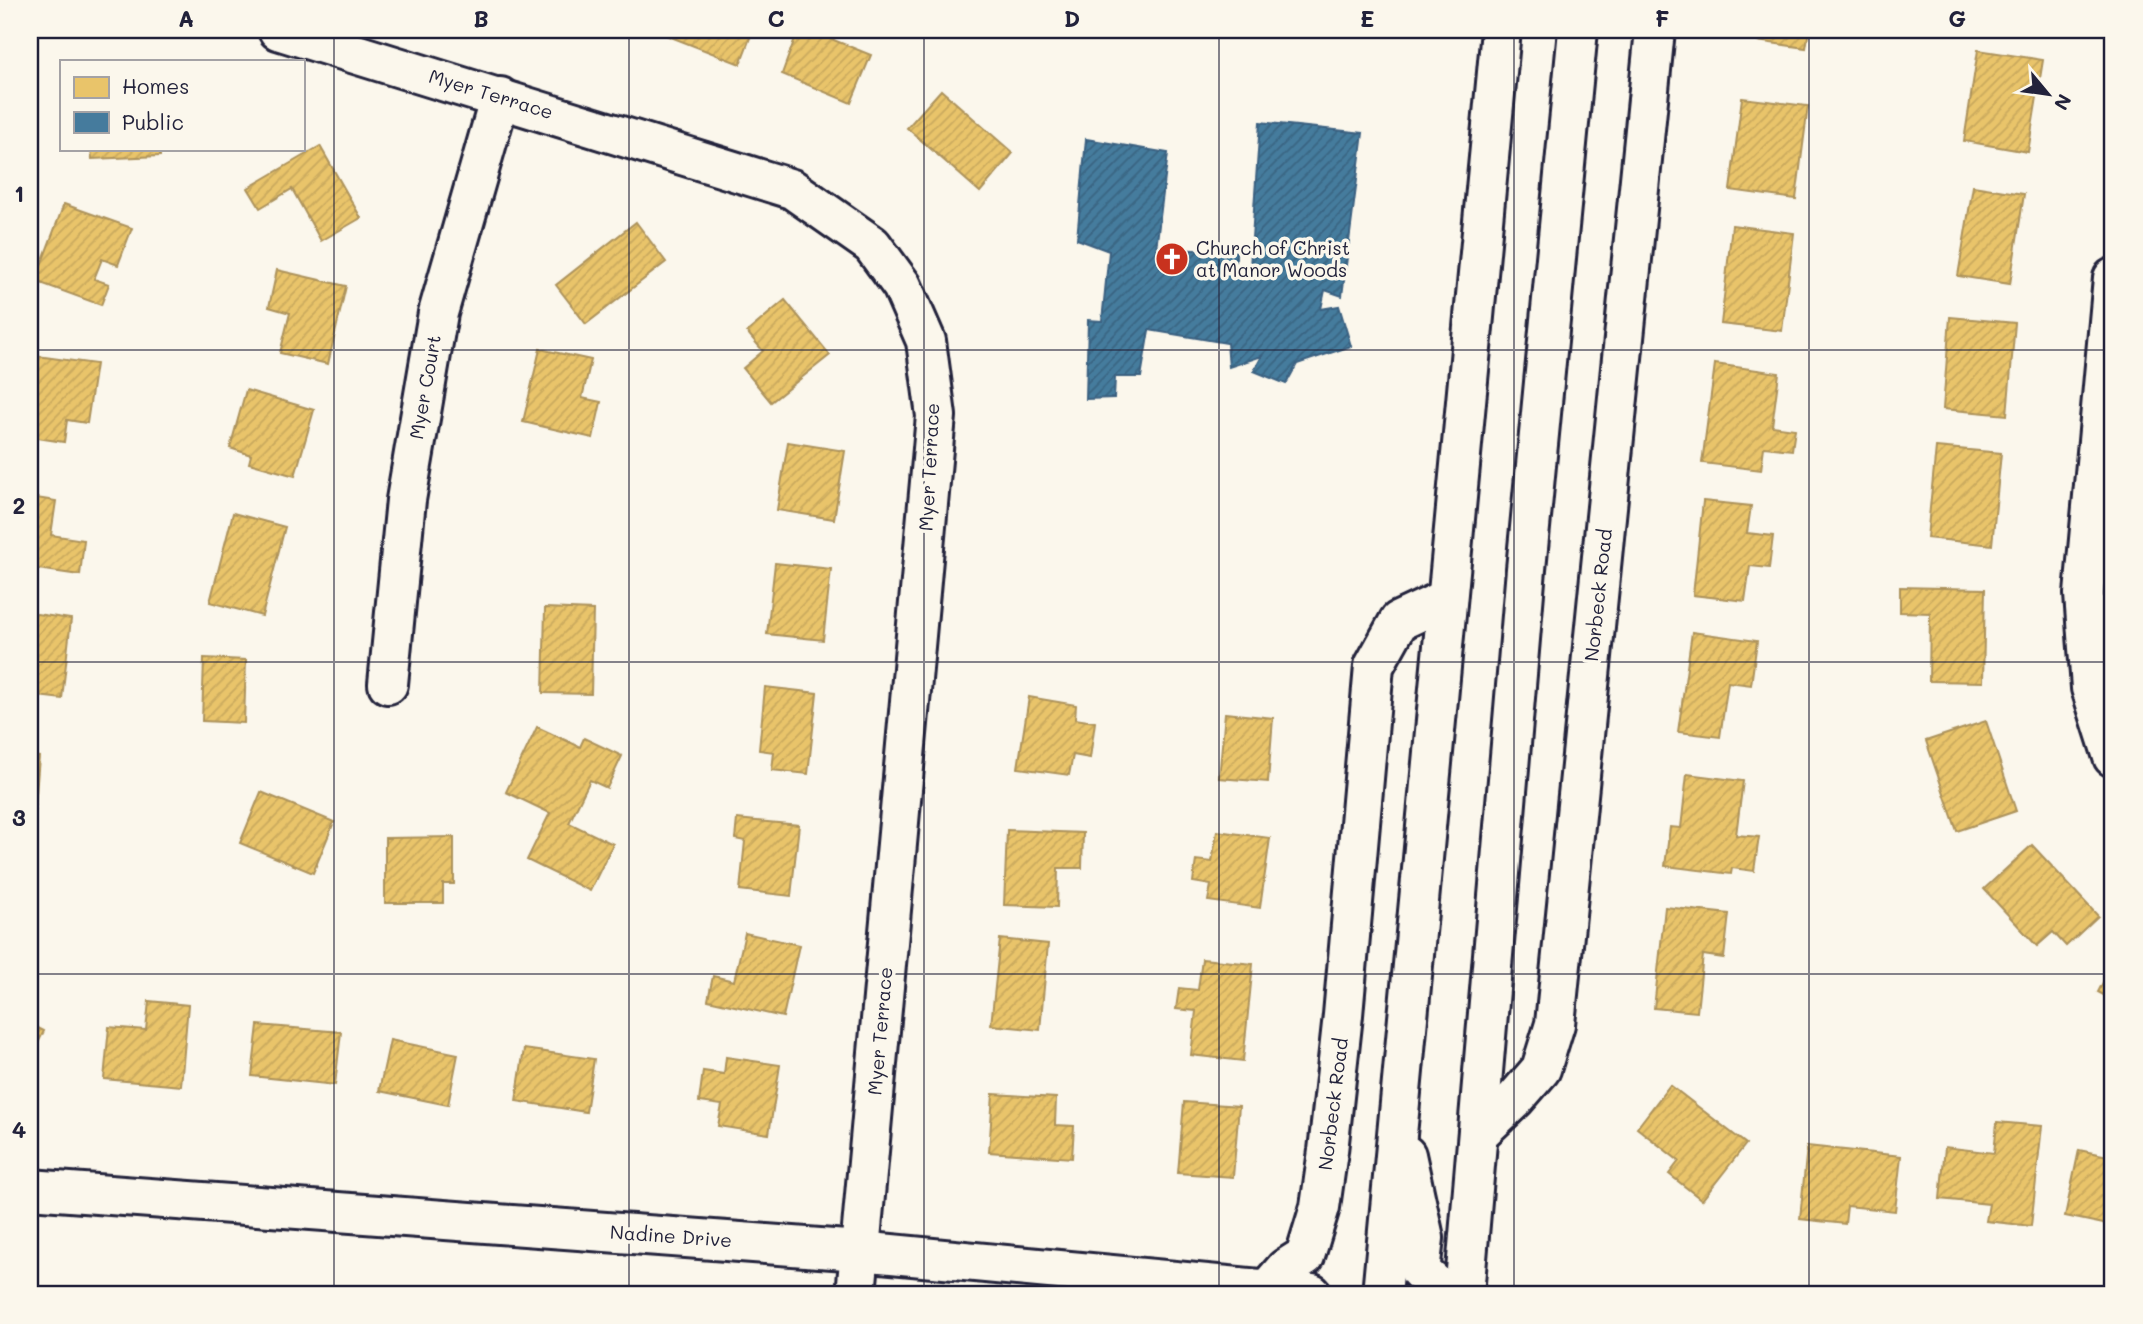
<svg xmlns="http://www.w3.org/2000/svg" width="2143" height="1324" viewBox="0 0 2143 1324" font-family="Mali,sans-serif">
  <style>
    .homes { fill: url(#homes-hatch); stroke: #ad935c; stroke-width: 2 }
    .public { fill: url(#public-hatch); stroke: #3a6080; stroke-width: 2 }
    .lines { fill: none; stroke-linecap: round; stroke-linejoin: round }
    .minor-casing { stroke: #22223b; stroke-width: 44 }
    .major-casing { stroke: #22223b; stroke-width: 44 }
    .minor { stroke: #fbf7ec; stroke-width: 38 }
    .major { stroke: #fbf7ec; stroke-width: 38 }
    .grid { fill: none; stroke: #22223b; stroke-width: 2; stroke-opacity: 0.55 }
    .labels { text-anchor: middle; stroke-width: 7; stroke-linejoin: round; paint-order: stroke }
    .street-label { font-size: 19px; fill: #22223b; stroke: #fbf7ec }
    .poi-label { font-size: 19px; fill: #22223b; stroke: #fbf7ec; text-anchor: start }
    .neatline { fill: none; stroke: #22223b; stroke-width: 2.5 }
    .grid-label { font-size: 23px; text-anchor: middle; font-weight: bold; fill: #22223b }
  </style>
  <defs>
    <pattern id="homes-hatch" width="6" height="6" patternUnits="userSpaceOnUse" patternTransform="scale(1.75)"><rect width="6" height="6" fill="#e9c46a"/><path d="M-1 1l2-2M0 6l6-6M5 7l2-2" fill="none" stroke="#c8a85d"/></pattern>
    <pattern id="public-hatch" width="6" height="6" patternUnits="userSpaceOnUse" patternTransform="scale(1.75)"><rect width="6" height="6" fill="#457b9d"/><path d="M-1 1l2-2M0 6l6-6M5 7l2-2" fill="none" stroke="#396481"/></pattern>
  </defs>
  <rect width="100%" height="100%" fill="#fbf7ec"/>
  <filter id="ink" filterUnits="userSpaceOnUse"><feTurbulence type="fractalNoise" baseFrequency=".0143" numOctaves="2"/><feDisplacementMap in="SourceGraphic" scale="14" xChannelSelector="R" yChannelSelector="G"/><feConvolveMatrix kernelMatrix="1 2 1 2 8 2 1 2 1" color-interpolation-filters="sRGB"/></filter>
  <g filter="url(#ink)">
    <g class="homes">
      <path d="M665 30H753L740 64 663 34Z"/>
      <path d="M798 30H809L871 55 851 103 782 74Z"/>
      <path d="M1744 30H1809L1806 48 1742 39Z"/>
      <path d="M1978 50 2043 60 2028 152 1964 141Z"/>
      <path d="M941 90 1013 153 980 192 907 128Z"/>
      <path d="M1742 98 1808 106 1796 199 1730 190Z"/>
      <path d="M320 146 361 218 321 241 292 189 260 208 248 188Z"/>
      <path d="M91 149H160V156L92 159Z"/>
      <path d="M1973 186 2024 194 2010 284 1958 276Z"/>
      <path d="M64 204 132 228 118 265 102 259 94 279 109 284 101 305 35 281Z"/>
      <path d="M636 222 666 262 586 324 556 285Z"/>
      <path d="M1732 225 1794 233 1782 331 1721 324Z"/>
      <path d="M277 270 346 286 328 364 280 353 290 313 269 307Z"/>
      <path d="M785 300 830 355 771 402 743 368 763 351 747 332Z"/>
      <path d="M1950 317 2015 323 2007 415 1943 409Z"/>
      <path d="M540 349 591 360 582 398 601 402 593 438 523 422Z"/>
      <path d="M30 355 96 364 87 423 67 420 64 442 30 437Z"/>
      <path d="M1715 364 1779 373 1772 426 1795 429 1792 450 1764 447 1761 470 1702 463Z"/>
      <path d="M246 390 314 410 295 476 249 463 251 455 230 448Z"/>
      <path d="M788 442 845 451 834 519 777 510Z"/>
      <path d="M1936 447 2001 453 1992 545 1927 538Z"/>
      <path d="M30 497 56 501 51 535 84 540 80 575 30 568Z"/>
      <path d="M1703 501 1751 506 1747 533 1773 536 1769 568 1750 566 1745 601 1693 595Z"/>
      <path d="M233 513 285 527 262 616 210 602Z"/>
      <path d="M775 563 831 569 823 640 767 634Z"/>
      <path d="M1900 587 1985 589 1983 682 1929 681 1930 613 1900 612Z"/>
      <path d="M545 608 593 610 591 694 543 693Z"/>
      <path d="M30 613 71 619 62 699 30 695Z"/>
      <path d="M1692 632 1757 641 1751 685 1728 682 1720 737 1678 732Z"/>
      <path d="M204 658 246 660 244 723 202 721Z"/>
      <path d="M765 687 817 693 808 774 772 770 774 752 759 750Z"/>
      <path d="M1029 697 1076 705 1075 719 1095 722 1090 758 1073 755 1069 775 1018 768Z"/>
      <path d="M1225 713 1273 718 1268 782 1219 778Z"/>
      <path d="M1986 721 2016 811 1957 831 1926 741Z"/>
      <path d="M537 727 580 747 584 738 622 756 607 788 590 780 569 823 613 844 590 891 527 860 550 813 506 792Z"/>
      <path d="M30 756 39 757 34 820 30 819Z"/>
      <path d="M1687 774 1743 781 1736 835 1759 837 1754 871 1732 868 1731 874 1665 866 1670 827 1681 828Z"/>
      <path d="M261 792 334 822 313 873 240 843Z"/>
      <path d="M737 819 799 825 791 896 740 890 745 841 735 839Z"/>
      <path d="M1007 830 1083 833 1082 868H1058L1057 907 1004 905Z"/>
      <path d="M1217 831 1270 838 1260 908 1208 901 1211 885 1193 882 1196 860 1212 862Z"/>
      <path d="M454 837V884H443V903H385V838Z"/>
      <path d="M2032 845 2098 916 2066 946 2053 932 2037 946 1984 889Z"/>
      <path d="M1665 907 1729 914 1724 958 1703 955 1697 1012 1654 1008Z"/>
      <path d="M745 933 799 945 783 1017 708 1000 713 976 734 981Z"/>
      <path d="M1000 939 1048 944 1040 1030 991 1025Z"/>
      <path d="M1202 959 1253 964 1243 1061 1191 1055 1196 1011 1176 1009 1179 988 1198 990Z"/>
      <path d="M2113 963V1000L2098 992Z"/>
      <path d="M149 1001 188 1005 181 1086 104 1079 109 1027 146 1030Z"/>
      <path d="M30 1024 44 1031 30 1059Z"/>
      <path d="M258 1025 341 1032 335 1085 252 1076Z"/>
      <path d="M390 1040 458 1054 448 1105 379 1091Z"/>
      <path d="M524 1049 594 1059 586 1112 516 1101Z"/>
      <path d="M726 1057 780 1065 769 1134 718 1126 722 1105 699 1102 703 1071 724 1074Z"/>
      <path d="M1670 1085 1746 1144 1702 1200 1669 1174 1679 1161 1637 1128Z"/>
      <path d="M993 1094 1056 1098 1055 1125 1074 1126 1072 1158 989 1152Z"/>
      <path d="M1184 1102 1239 1106 1233 1177 1178 1173Z"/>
      <path d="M1997 1122 2042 1126 2031 1226 1986 1221 1989 1204 1940 1199 1945 1147 1994 1153Z"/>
      <path d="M1807 1146 1901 1156 1895 1211 1847 1206 1845 1224 1800 1219Z"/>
      <path d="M2079 1150 2113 1157V1226L2065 1216Z"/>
    </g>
    <path class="public" d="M1260 122 1363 133 1342 296 1325 290 1321 309 1339 306 1351 346 1297 364 1286 384 1254 371 1262 356 1229 367 1227 343 1149 330 1141 377H1115L1114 398 1086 399 1088 320 1102 321 1109 251 1077 239 1086 139 1168 153 1156 249 1236 251V272L1250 267Z"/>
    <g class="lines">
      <defs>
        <g id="minor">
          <path d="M278 30 792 189 872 245 902 286 926 341 936 416 856 1294"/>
          <path d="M2113 278 2084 594 2091 688 2113 757"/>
          <path d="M388 684 406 500 438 313 500 97"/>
          <path d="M1478 1134 1515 1099 1541 1069 1555 1024 1655 30"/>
          <path d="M30 1189 860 1251 1312 1294"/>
          <path d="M1267 1290 1286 1268 1305 1256 1320 1207 1328 1151 1343 1015 1374 666 1399 621 1446 599"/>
        </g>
        <g id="major">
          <path d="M1406 1155 1424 1238 1420 1271 1446 1294"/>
          <path d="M1382 1294 1501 30"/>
          <path d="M1464 1294 1526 569 1578 30"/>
        </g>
      </defs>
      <use href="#minor" class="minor-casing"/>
      <use href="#major" class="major-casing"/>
      <use href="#minor" class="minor"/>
      <use href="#major" class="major"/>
    </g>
  </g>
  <path class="grid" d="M334 30V1294M629 30V1294M924 30V1294M1219 30V1294M1514 30V1294M1809 30V1294M30 350H2113M30 662H2113M30 974H2113"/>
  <defs>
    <symbol id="church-disc" viewBox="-11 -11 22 22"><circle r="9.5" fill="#c8321e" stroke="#fbf7ec"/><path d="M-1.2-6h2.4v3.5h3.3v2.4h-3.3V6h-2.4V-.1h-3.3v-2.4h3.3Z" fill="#fff"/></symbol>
  </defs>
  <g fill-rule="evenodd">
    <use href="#church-disc" x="1153" y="240" width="38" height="38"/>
  </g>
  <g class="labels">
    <g class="street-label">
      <text transform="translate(491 94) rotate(17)" y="7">Myer Terrace</text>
      <text transform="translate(425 387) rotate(-80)" y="7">Myer Court</text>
      <text transform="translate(929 467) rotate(-87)" y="7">Myer Terrace</text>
      <text transform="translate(1598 595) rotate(-84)" y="7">Norbeck Road</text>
      <text transform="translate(880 1031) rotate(-85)" y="7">Myer Terrace</text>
      <text transform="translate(1333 1104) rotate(-83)" y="7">Norbeck Road</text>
      <text transform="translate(671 1236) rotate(4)" y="7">Nadine Drive</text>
    </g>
    <g class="poi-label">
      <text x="1196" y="255">Church of Christ<tspan x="1196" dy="22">at Manor Woods</tspan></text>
    </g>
  </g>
  <rect width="2143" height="1324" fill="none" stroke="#fbf7ec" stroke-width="77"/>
  <rect x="60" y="60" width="245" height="91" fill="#fbf7ec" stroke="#a4a2a5" stroke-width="2"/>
  <rect x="74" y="77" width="35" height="21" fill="#e9c46a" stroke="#a4a2a5" stroke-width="2"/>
  <text x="122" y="94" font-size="21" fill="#22223b">Homes</text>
  <rect x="74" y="112" width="35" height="21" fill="#457b9d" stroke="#a4a2a5" stroke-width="2"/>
  <text x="122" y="130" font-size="21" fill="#22223b">Public</text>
  <g transform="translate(2048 94) rotate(119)" stroke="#fbf7ec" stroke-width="5" paint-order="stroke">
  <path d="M0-5L12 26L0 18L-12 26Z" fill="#22223b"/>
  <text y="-10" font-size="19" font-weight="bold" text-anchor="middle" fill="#22223b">N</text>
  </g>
  <rect x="38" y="38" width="2066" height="1248" class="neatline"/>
  <g class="grid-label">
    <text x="186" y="27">A</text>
    <text x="481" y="27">B</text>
    <text x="776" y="27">C</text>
    <text x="1072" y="27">D</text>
    <text x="1367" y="27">E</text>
    <text x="1662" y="27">F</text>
    <text x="1957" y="27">G</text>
    <text x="19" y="202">1</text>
    <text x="19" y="514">2</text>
    <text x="19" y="826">3</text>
    <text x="19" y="1138">4</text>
  </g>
</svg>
